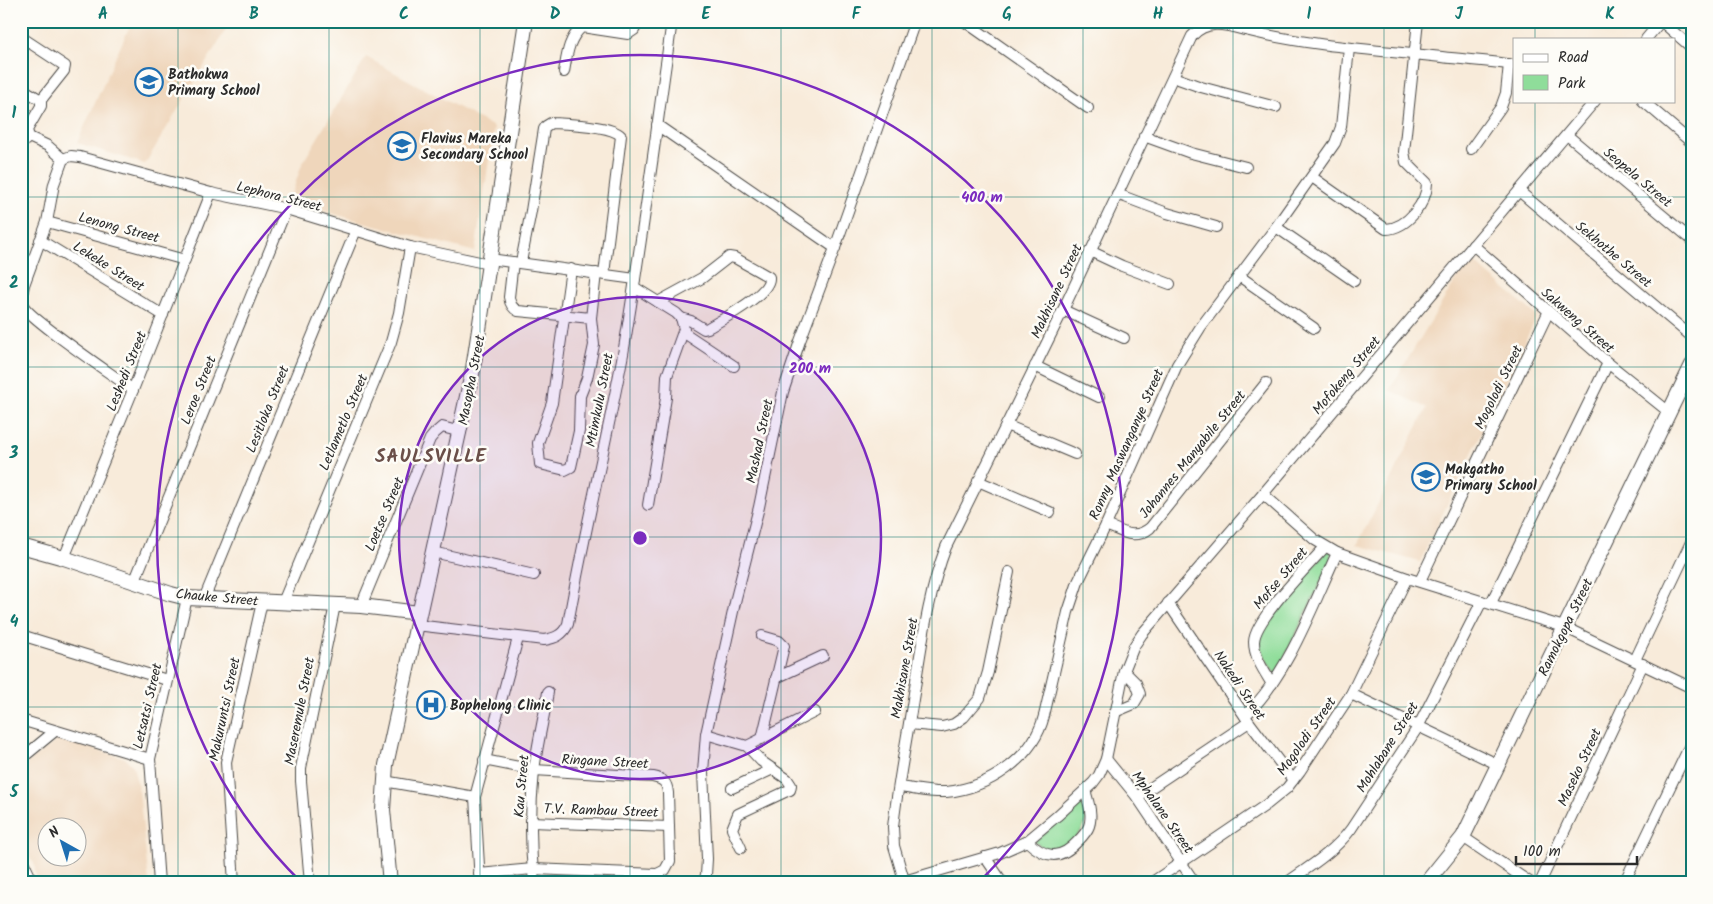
<svg xmlns="http://www.w3.org/2000/svg" width="1713" height="904" viewBox="0 0 1713 904" font-family="Kalam,sans-serif">
  <style>
    .built { fill: #efd6bb; fill-rule: evenodd }
    .green { fill: #8fdd9a; stroke: #5d8462 }
    .lines { fill: none; stroke-linecap: round; stroke-linejoin: round }
    .street-casing { stroke: #4a4845; stroke-width: 12 }
    .secondary-casing { stroke: #4a4845; stroke-width: 16 }
    .street { stroke: #fff; stroke-width: 10 }
    .secondary { stroke: #fff; stroke-width: 14 }
    .grid { fill: none; stroke: #0f766e; stroke-width: 1; stroke-opacity: 0.55 }
    .ring { fill: none; stroke: #7b2cbf; stroke-width: 2.5 }
    .labels { text-anchor: middle; stroke-width: 5; stroke-linejoin: round; paint-order: stroke }
    .poi-label { font-size: 14px; font-weight: bold; fill: #2b2b2b; stroke: #fdfcf7; text-anchor: start }
    .street-label { font-size: 14px; fill: #2b2b2b; stroke: #fdfcf7 }
    .district-label { font-size: 19px; font-weight: bold; letter-spacing: 1px; fill: #6a4f49; stroke: #fdfcf7 }
    .centre { fill: #7b2cbf; stroke: #fdfcf7; stroke-width: 2.5 }
    .ring-label { font-size: 15px; text-anchor: middle; font-weight: bold; fill: #7b2cbf; stroke: #fdfcf7; stroke-width: 5; stroke-linejoin: round; paint-order: stroke }
    .neatline { fill: none; stroke: #0f766e; stroke-width: 2 }
    .grid-label { font-size: 16px; text-anchor: middle; font-weight: bold; fill: #0f766e }
  </style>
  <rect width="100%" height="100%" fill="#fdfcf7"/>
  <filter id="ink" filterUnits="userSpaceOnUse"><feTurbulence type="fractalNoise" baseFrequency=".02" numOctaves="2"/><feDisplacementMap in="SourceGraphic" scale="10" xChannelSelector="R" yChannelSelector="G"/><feConvolveMatrix kernelMatrix="1 2 1 2 8 2 1 2 1" color-interpolation-filters="sRGB"/></filter>
  <filter id="wash" filterUnits="userSpaceOnUse"><feTurbulence type="fractalNoise" baseFrequency=".0096" numOctaves="4" result="noise"/><feDisplacementMap in="SourceGraphic" scale="20" xChannelSelector="R" yChannelSelector="G"/><feGaussianBlur stdDeviation="1.12" result="paint"/><feColorMatrix in="noise" values="0 0 0 0 0 0 0 0 0 0 0 0 0 0 0 0 0 1.4 0 .05"/><feComposite in="paint" operator="in"/></filter>
  <g filter="url(#wash)">
    <rect width="100%" height="100%" fill="#f8ebda"/>
    <g class="built">
      <path d="M132 21H231L145 164 77 143Z"/>
      <path d="M366 57 494 127 475 252 289 202 302 164Z"/>
      <path d="M1473 261 1537 316 1420 562 1357 545 1427 408 1389 390 1466 263Z"/>
      <path d="M63 740 125 758 133 766 139 791 149 883H37L34 863 21 847V768L56 741ZM48 826H78V856H48Z"/>
    </g>
    <g class="green">
      <path d="M1327 551H1331L1332 559 1276 675C1262 654 1256 649 1263 623Z"/>
      <path d="M1082 799C1084 804 1088 812 1087 818 1086 829 1067 850 1056 851 1047 851 1041 846 1034 842Z"/>
    </g>
  </g>
  <g filter="url(#ink)">
    <g class="lines">
      <defs>
        <g id="street">
          <path d="M964 21 1088 108"/>
          <path d="M21 37 65 66 64 71 41 100"/>
          <path d="M1646 39 1661 21 1692 48"/>
          <path d="M564 72C567 55 568 39 582 27L628 34 634 30 639 21"/>
          <path d="M1173 77 1201 87 1276 107"/>
          <path d="M21 88 41 100V106L27 130 29 137"/>
          <path d="M1643 101 1692 143"/>
          <path d="M657 125 835 248"/>
          <path d="M1567 135 1692 240"/>
          <path d="M1144 136 1191 153 1246 167"/>
          <path d="M29 137 48 146 63 159"/>
          <path d="M21 144 29 137"/>
          <path d="M1471 149 1501 107 1506 93 1509 64"/>
          <path d="M63 159 71 156 80 157 211 193 283 208 410 247 489 264"/>
          <path d="M63 159 54 184 47 222 24 285C23 291 20 299 23 305 28 318 116 377 133 390"/>
          <path d="M1312 177 1386 229C1407 228 1427 203 1427 183L1406 162 1404 152 1418 21"/>
          <path d="M1519 191 1692 337"/>
          <path d="M1117 194 1167 213 1216 227"/>
          <path d="M47 222 185 260"/>
          <path d="M1276 227 1354 281"/>
          <path d="M40 240 163 315"/>
          <path d="M1473 245 1608 363 1669 412"/>
          <path d="M1090 251 1122 266 1170 284"/>
          <path d="M490 259 635 279"/>
          <path d="M513 262 509 297C510 304 512 308 518 311L591 318 594 345 587 378 580 396 579 431 571 467 565 470 540 464 538 443 552 403 571 269"/>
          <path d="M521 262 531 211 544 129 546 126 551 123C567 124 611 125 621 136L604 274"/>
          <path d="M1239 276 1314 328"/>
          <path d="M634 287 676 313 681 318 684 329 667 376 666 398 648 505"/>
          <path d="M658 302 702 278 729 257 735 258 769 277C771 294 721 320 708 328L704 329 691 321 681 318"/>
          <path d="M1063 310 1124 338"/>
          <path d="M591 318 596 273"/>
          <path d="M683 332 734 366"/>
          <path d="M1035 366 1099 397"/>
          <path d="M1006 425 1075 454"/>
          <path d="M978 481 1050 512"/>
          <path d="M1263 494 1315 540 1337 553 1407 578 1564 627 1692 688"/>
          <path d="M1106 525C1122 531 1134 541 1150 528L1266 383"/>
          <path d="M433 552 534 575"/>
          <path d="M64 558 133 390 211 193"/>
          <path d="M135 580 286 210"/>
          <path d="M1420 581 1548 313"/>
          <path d="M204 599 356 230"/>
          <path d="M283 602 391 342 399 313 410 247"/>
          <path d="M1168 603 1249 722 1293 780"/>
          <path d="M1491 603 1608 363"/>
          <path d="M361 606 430 439 435 433 442 427 461 432"/>
          <path d="M416 625 544 640C556 638 563 635 568 624 584 533 606 444 623 354 642 243 656 132 672 21"/>
          <path d="M21 635 167 680"/>
          <path d="M1635 660 1692 540"/>
          <path d="M776 678 823 656"/>
          <path d="M1272 684C1264 671 1254 657 1254 642 1254 620 1309 565 1325 547"/>
          <path d="M1351 694 1499 765"/>
          <path d="M1115 712 1134 704 1140 694 1136 683 1124 671"/>
          <path d="M1245 716C1288 675 1312 607 1337 553"/>
          <path d="M21 720 150 759"/>
          <path d="M909 724 942 727 954 724 964 717 980 698 988 672 1009 572"/>
          <path d="M706 734 747 746 815 712"/>
          <path d="M762 739 784 646 779 641 762 636"/>
          <path d="M21 759 55 731"/>
          <path d="M1106 759 1137 797 1195 883"/>
          <path d="M384 781 475 797"/>
          <path d="M900 787C915 789 931 793 946 792 988 788 1033 759 1044 716L1068 612 1078 582 1106 525 1177 365 1200 328 1276 227 1335 143 1341 127 1349 48"/>
          <path d="M732 788 773 769"/>
          <path d="M1137 797 1249 722"/>
          <path d="M531 822 669 827"/>
          <path d="M1463 837 1531 883"/>
          <path d="M1027 841C1045 858 1060 861 1078 841 1082 837 1087 832 1089 826 1093 814 1088 801 1085 790"/>
          <path d="M741 848 732 829 738 814 787 791 790 790 791 785 787 779 761 761 747 746"/>
          <path d="M21 857 29 874 31 883"/>
          <path d="M985 857 1003 883"/>
          <path d="M479 874 533 869 657 874 665 870 670 861 668 793C667 782 663 779 653 777L534 770 484 760"/>
          <path d="M904 880 894 846 893 827C898 782 907 738 914 693 922 644 928 594 946 547L1063 310 1192 36C1207 19 1226 25 1245 30 1309 46 1376 50 1442 57 1466 60 1491 61 1514 65"/>
          <path d="M159 883 150 759 187 598"/>
          <path d="M234 883 226 762 262 602"/>
          <path d="M310 883 301 781V768L335 605"/>
          <path d="M480 883 475 797 518 638"/>
          <path d="M534 883C530 846 530 808 534 771 537 745 544 718 548 692"/>
          <path d="M703 883 706 875 707 859 703 772 706 734 736 598 759 507 783 392 800 341 835 248 915 21"/>
          <path d="M897 883 1000 853 1027 841 1057 816 1093 783 1099 775 1106 759 1124 671 1134 646 1142 634 1263 494 1595 101"/>
          <path d="M1151 883 1266 805 1287 788 1300 771 1351 694 1407 578"/>
          <path d="M1286 883C1309 867 1334 852 1351 829L1418 727 1482 601"/>
          <path d="M1540 883 1643 664"/>
          <path d="M1624 883 1692 741"/>
        </g>
        <g id="secondary">
          <path d="M21 546 64 558 171 594 187 598 361 606 419 613"/>
          <path d="M390 883 383 810 386 765 473 369 526 21"/>
          <path d="M1426 883 1463 837 1692 365"/>
        </g>
      </defs>
      <use href="#street" class="street-casing"/>
      <use href="#secondary" class="secondary-casing"/>
      <use href="#street" class="street"/>
      <use href="#secondary" class="secondary"/>
    </g>
  </g>
  <path class="grid" d="M178 21V883M329 21V883M480 21V883M630 21V883M781 21V883M932 21V883M1083 21V883M1233 21V883M1384 21V883M1535 21V39M1535 101V883M21 197H1692M21 367H1692M21 537H1692M21 707H1692"/>
  <circle cx="640" cy="538" r="241" fill="#7b2cbf" fill-opacity=".12"/>
  <g class="ring">
    <circle cx="640" cy="538" r="241"/>
    <path d="M301 882A483 483 0 1 1 979 882"/>
  </g>
  <defs>
    <symbol id="school-ring" viewBox="-11 -11 22 22"><circle r="9.5" fill="#fdfcf7" stroke="#1f6fb2" stroke-width="1.5"/><path d="M0-5L7-2L0 1L-7-2ZM-4 1L0 2.5L4 1V4Q0 6-4 4Z" fill="#1f6fb2"/></symbol>
    <symbol id="hospital-ring" viewBox="-11 -11 22 22"><circle r="9.5" fill="#fdfcf7" stroke="#1f6fb2" stroke-width="1.5"/><path d="M-5-5h3v3.5h4V-5h3V5h-3V1.5h-4V5h-3Z" fill="#1f6fb2"/></symbol>
  </defs>
  <g fill-rule="evenodd">
    <use href="#school-ring" x="133" y="66" width="32" height="32"/>
    <use href="#school-ring" x="386" y="130" width="32" height="32"/>
    <use href="#school-ring" x="1410" y="461" width="32" height="32"/>
    <use href="#hospital-ring" x="415" y="689" width="32" height="32"/>
  </g>
  <g class="labels">
    <g class="poi-label">
      <text x="168" y="79">Bathokwa<tspan x="168" dy="16">Primary School</tspan></text>
      <text x="421" y="143">Flavius Mareka<tspan x="421" dy="16">Secondary School</tspan></text>
      <text x="1445" y="474">Makgatho<tspan x="1445" dy="16">Primary School</tspan></text>
      <text x="450" y="710">Bophelong Clinic</text>
    </g>
    <g class="street-label">
      <text transform="translate(1638 177) rotate(40)" y="5">Seopela Street</text>
      <text transform="translate(279 196) rotate(14)" y="5">Lephora Street</text>
      <text transform="translate(119 227) rotate(15)" y="5">Lenong Street</text>
      <text transform="translate(1614 254) rotate(40)" y="5">Sekhothe Street</text>
      <text transform="translate(109 266) rotate(32)" y="5">Lekeke Street</text>
      <text transform="translate(1056 291) rotate(-65)" y="5">Makhisane Street</text>
      <text transform="translate(1578 320) rotate(41)" y="5">Sakweng Street</text>
      <text transform="translate(126 371) rotate(-68)" y="5">Leshedi Street</text>
      <text transform="translate(1346 375) rotate(-50)" y="5">Mofokeng Street</text>
      <text transform="translate(471 380) rotate(-79)" y="5">Masopha Street</text>
      <text transform="translate(1498 387) rotate(-64)" y="5">Mogolodi Street</text>
      <text transform="translate(198 390) rotate(-68)" y="5">Leroe Street</text>
      <text transform="translate(599 400) rotate(-79)" y="5">Mtimkulu Street</text>
      <text transform="translate(267 409) rotate(-68)" y="5">Lesitloka Street</text>
      <text transform="translate(343 422) rotate(-67)" y="5">Letlametlo Street</text>
      <text transform="translate(759 441) rotate(-78)" y="5">Mashad Street</text>
      <text transform="translate(1126 444) rotate(-66)" y="5">Ronny Maswanganye Street</text>
      <text transform="translate(1192 454) rotate(-51)" y="5">Johannes Manyabile Street</text>
      <text transform="translate(384 514) rotate(-67)" y="5">Loetse Street</text>
      <text transform="translate(1280 578) rotate(-50)" y="5">Mofse Street</text>
      <text transform="translate(217 597) rotate(5)" y="5">Chauke Street</text>
      <text transform="translate(1565 627) rotate(-64)" y="5">Ramokgopa Street</text>
      <text transform="translate(904 668) rotate(-80)" y="5">Makhisane Street</text>
      <text transform="translate(1240 685) rotate(56)" y="5">Nakedi Street</text>
      <text transform="translate(147 706) rotate(-77)" y="5">Letsatsi Street</text>
      <text transform="translate(224 709) rotate(-78)" y="5">Makuruntsi Street</text>
      <text transform="translate(299 711) rotate(-79)" y="5">Maseremule Street</text>
      <text transform="translate(1306 736) rotate(-55)" y="5">Mogolodi Street</text>
      <text transform="translate(1387 747) rotate(-58)" y="5">Mohlabane Street</text>
      <text transform="translate(605 761) rotate(3)" y="5">Ringane Street</text>
      <text transform="translate(1579 767) rotate(-65)" y="5">Maseko Street</text>
      <text transform="translate(521 786) rotate(-85)" y="5">Kau Street</text>
      <text transform="translate(601 810) rotate(2)" y="5">T.V. Rambau Street</text>
      <text transform="translate(1163 812) rotate(55)" y="5">Mphalane Street</text>
    </g>
    <g class="district-label">
      <text x="431" y="462">SAULSVILLE</text>
    </g>
  </g>
  <circle cx="640" cy="538" r="8" class="centre"/>
  <g class="ring-label">
    <text x="982" y="202">400 m</text>
    <text x="810" y="373">200 m</text>
  </g>
  <rect width="1713" height="904" fill="none" stroke="#fdfcf7" stroke-width="55"/>
  <rect x="1513" y="38" width="162" height="65" fill="#fdfcf7" stroke="#a9a8a5"/>
  <rect x="1523" y="54" width="25" height="8" fill="#ffffff" stroke="#a9a8a5"/>
  <text x="1558" y="62" font-size="15" fill="#2b2b2b">Road</text>
  <rect x="1523" y="75" width="25" height="15" fill="#8fdd9a" stroke="#a9a8a5"/>
  <text x="1558" y="88" font-size="15" fill="#2b2b2b">Park</text>
  <g transform="translate(62 842) rotate(321)"><circle r="24" fill="#fdfcf7" stroke="#a9a8a5"/>
  <path d="M0-4L9 19L0 12L-9 19Z" fill="#1f6fb2"/>
  <text y="-8" font-size="14" font-weight="bold" text-anchor="middle" fill="#2b2b2b">N</text>
  </g>
  <path d="M1516 856v8h121v-8" fill="none" stroke="#2b2b2b" stroke-width="2.5"/>
  <text x="1523" y="856" font-size="15" fill="#2b2b2b" stroke="#fdfcf7" stroke-width="4" paint-order="stroke">100 m</text>
  <rect x="28" y="28" width="1658" height="848" class="neatline"/>
  <g class="grid-label">
    <text x="103" y="19">A</text>
    <text x="254" y="19">B</text>
    <text x="404" y="19">C</text>
    <text x="555" y="19">D</text>
    <text x="706" y="19">E</text>
    <text x="856" y="19">F</text>
    <text x="1007" y="19">G</text>
    <text x="1158" y="19">H</text>
    <text x="1309" y="19">I</text>
    <text x="1459" y="19">J</text>
    <text x="1610" y="19">K</text>
    <text x="14" y="118">1</text>
    <text x="14" y="288">2</text>
    <text x="14" y="458">3</text>
    <text x="14" y="627">4</text>
    <text x="14" y="797">5</text>
  </g>
</svg>
